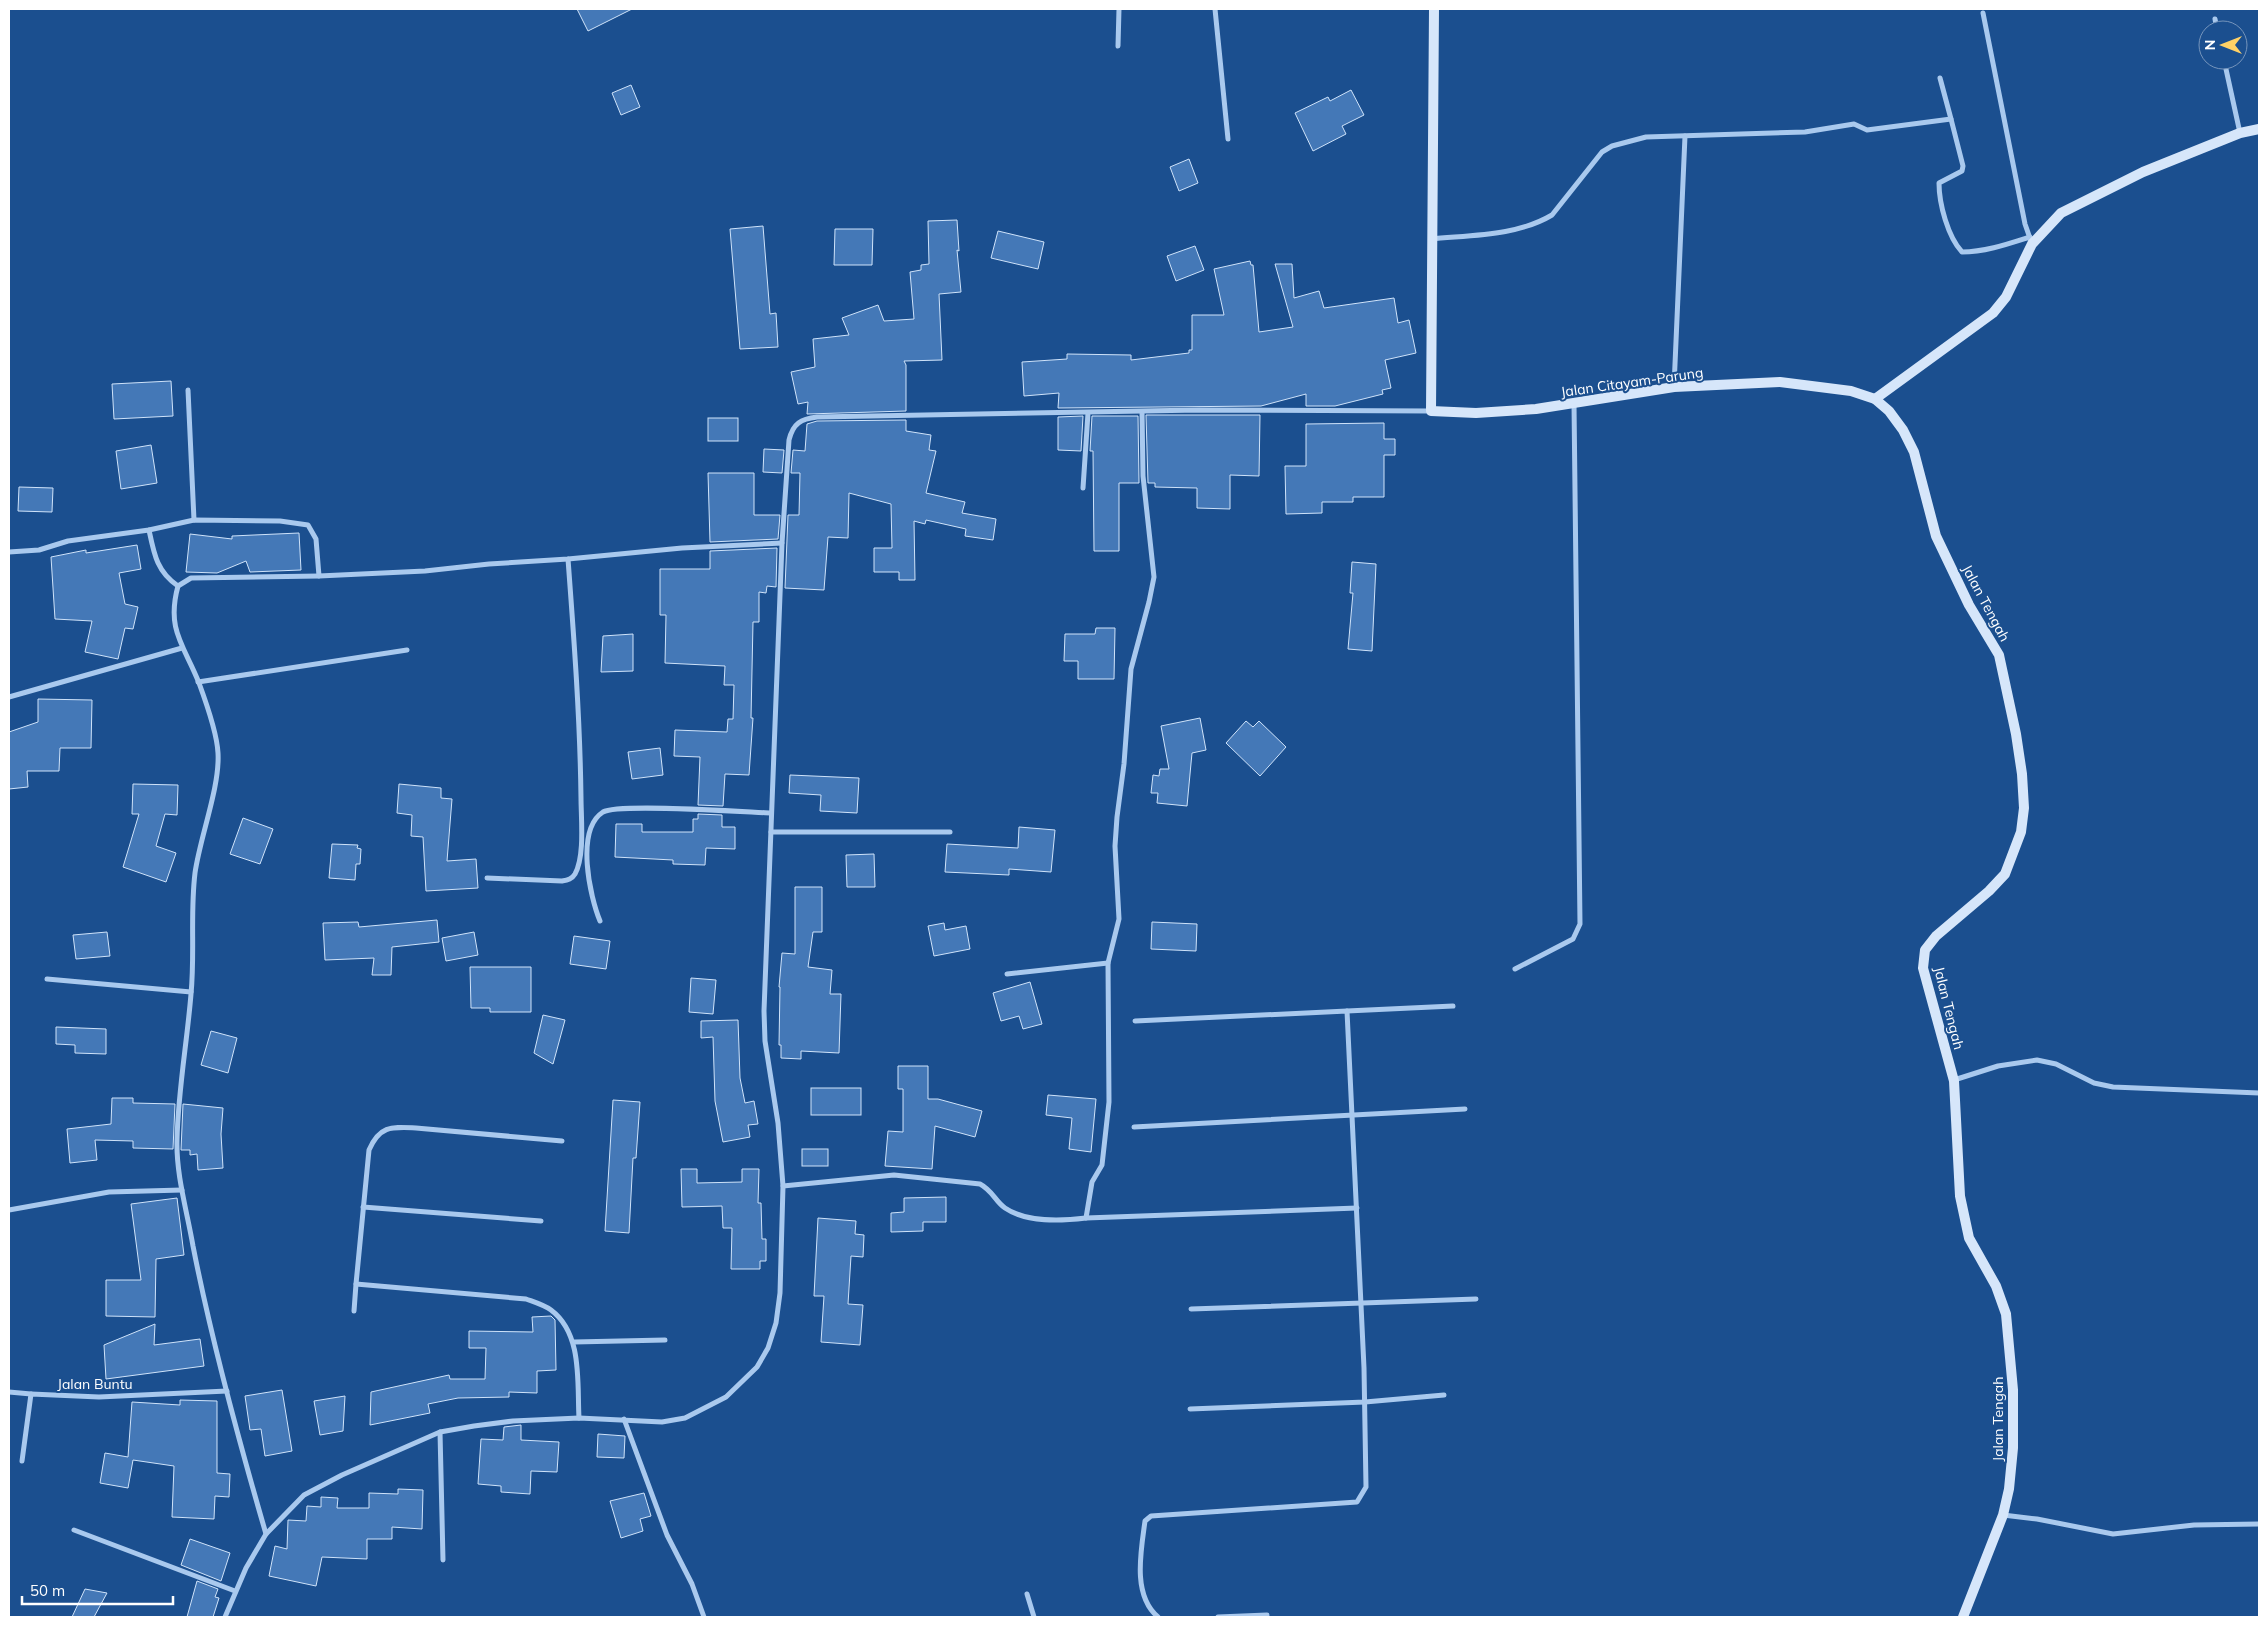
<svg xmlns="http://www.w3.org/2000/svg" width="2268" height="1626" viewBox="0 0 2268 1626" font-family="Mulish,sans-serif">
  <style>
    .building { fill: #4478b7; stroke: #cfe3fa }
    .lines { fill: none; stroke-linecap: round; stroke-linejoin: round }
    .street { stroke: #a9c9ee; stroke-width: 5 }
    .secondary { stroke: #d6e6fa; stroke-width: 10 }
    .labels { text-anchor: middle; stroke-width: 4; stroke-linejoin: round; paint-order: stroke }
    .street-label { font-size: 14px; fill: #fff; stroke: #1b4f8f }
  </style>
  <rect width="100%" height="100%" fill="#1b4f8f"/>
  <g class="building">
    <path d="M577 9H632L588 31Z"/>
    <path d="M631 85 640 107 621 115 612 93Z"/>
    <path d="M1351 90 1364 115 1342 126 1346 134 1313 151 1295 113 1328 97 1330 101Z"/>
    <path d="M1189 159 1198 183 1179 191 1170 167Z"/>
    <path d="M957 220 959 251 957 250 961 292 939 294 942 360 904 361 906 365V411L807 414 808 402 798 404 791 372 815 367 813 339 849 335 842 318 878 305 884 321 914 319 910 272 921 270V265L929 264 928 221Z"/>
    <path d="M763 226 770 314 776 313 778 347 740 349 730 229Z"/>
    <path d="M835 229H873L872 265H834Z"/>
    <path d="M998 231 1044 242 1038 269 991 258Z"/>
    <path d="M1195 246 1204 270 1176 281 1167 256Z"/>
    <path d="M1250 261 1251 265H1253L1259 332 1293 327 1275 264H1292L1294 298 1319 291 1324 308 1394 298 1398 323 1409 320 1416 353 1385 360 1391 388 1382 390 1383 394 1335 406H1306V394L1261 406 1058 408 1059 393 1024 396 1022 362 1067 359V354L1131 355V360L1189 353V350H1192V315H1224L1214 269Z"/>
    <path d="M171 381 173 416 114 419 112 384Z"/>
    <path d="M1146 415H1260L1259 476 1230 475V509L1197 508V488L1155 487V483H1148Z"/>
    <path d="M1083 416 1081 451 1058 450V417Z"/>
    <path d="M1092 416H1138L1139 483H1119V551H1094L1093 451H1090Z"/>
    <rect x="708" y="418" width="30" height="23"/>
    <path d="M906 420V431L931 435 929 450 936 451 926 493 965 502 962 513 996 519 993 540 965 536 966 529 926 520 925 524 914 521 915 580H899V572H874V548H892L891 504 849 493 848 538 828 537 824 590 785 588 788 515H799L800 473H791L793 450 805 451 807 424 817 421Z"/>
    <path d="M1384 423V439H1395V455H1384V497H1353V502H1322V513L1286 514 1285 466H1306V424Z"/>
    <path d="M151 445 157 483 121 489 116 451Z"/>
    <path d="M764 449 784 450 782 473 763 472Z"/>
    <path d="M708 473H754V515H780L778 539 710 542Z"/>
    <path d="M19 487 53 488 52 512 18 511Z"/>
    <path d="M299 533 301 570 250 572 246 561 217 573 186 572 190 534 232 539V536Z"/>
    <path d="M137 545 141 569 119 573 125 604 138 607 133 629 125 628 118 659 85 652 92 621 55 619 51 557 86 550V553Z"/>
    <path d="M777 548 776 587 767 586 766 593 759 592V622H753L751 718H753L749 775 725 774 723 806 698 805 700 757 674 756 675 730 727 732 728 719H733L734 685H724L725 666 665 663 666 615H660V569H710V551Z"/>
    <path d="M1352 562 1376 564 1372 651 1348 649 1353 593H1350Z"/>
    <path d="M1096 628H1115L1114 679H1078V661H1064L1065 634H1095Z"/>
    <path d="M633 634V671L601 672 603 636Z"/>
    <path d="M38 699 92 700 91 748H60L59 771H27L28 787 9 789V732L38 722Z"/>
    <path d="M1200 718 1206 750 1192 753 1187 806 1157 803 1158 793H1151L1153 775 1159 776 1160 769H1169L1161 726Z"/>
    <path d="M1246 721 1253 727 1259 721 1286 747 1260 776 1226 743Z"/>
    <path d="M660 748 663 775 632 779 628 752Z"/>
    <path d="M790 775 859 778 857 813 820 811 821 795 789 793Z"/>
    <path d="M133 784 178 785 177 815 165 814 156 846 176 853 166 882 123 867 139 814H132Z"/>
    <path d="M399 784 441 788V798L452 799 447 861 476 859 478 888 426 891 423 837 411 836 412 815 397 813Z"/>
    <path d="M698 814 722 815V827H735V849L706 848 705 865 673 864V860L615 857 616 824H642V832H693V819H698Z"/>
    <path d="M243 818 273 829 260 864 230 854Z"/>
    <path d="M1019 827 1055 830 1051 872 1009 869V875L945 872 947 844 1018 848Z"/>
    <path d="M332 844 358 845 357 848 361 849 360 864H356L355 880 329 878Z"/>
    <path d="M874 854 875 887H847L846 855Z"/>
    <path d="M795 887H822V932H813L808 967 832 970 830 994H841L839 1053 801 1051V1059L781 1058V1045H779L780 987H779L782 953 795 954Z"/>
    <path d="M437 920 439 942 392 947 391 975H372L374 958 325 960 323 923 358 922 359 927Z"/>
    <path d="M1152 922 1197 924 1196 951 1151 949Z"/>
    <path d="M944 923 945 930 966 926 970 949 934 956 928 926Z"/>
    <path d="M107 932 110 956 76 959 73 935Z"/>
    <path d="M474 932 478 955 446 961 442 938Z"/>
    <path d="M574 936 610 941 606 969 570 964Z"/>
    <path d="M470 967H531V1012H490V1008H471Z"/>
    <path d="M691 978 716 980 713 1014 689 1012Z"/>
    <path d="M1030 982 1042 1024 1023 1029 1019 1016 1001 1021 993 993Z"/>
    <path d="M543 1015 565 1020 553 1064 534 1053Z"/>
    <path d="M738 1020 740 1078 745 1103 754 1101 758 1124 748 1125 750 1137 723 1142 715 1101 713 1037 701 1038V1021Z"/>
    <path d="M56 1027 106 1029V1054L75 1053V1045L56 1044Z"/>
    <path d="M211 1031 237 1038 228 1073 201 1065Z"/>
    <path d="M898 1066H928V1099H938L982 1111 975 1137 935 1126 932 1169 885 1166 888 1131 903 1132V1089H898Z"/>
    <rect x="811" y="1088" width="50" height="27"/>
    <path d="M1048 1095 1096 1099 1091 1152 1069 1149 1072 1118 1046 1115Z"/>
    <path d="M112 1098H133V1103L175 1104 173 1149 133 1148V1141L95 1140 97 1160 70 1163 67 1129 111 1124Z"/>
    <path d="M613 1100 640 1102 636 1158H633L629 1233 605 1231Z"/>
    <path d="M183 1104 223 1108 221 1134 223 1168 198 1170 197 1154 190 1155V1150H181Z"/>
    <rect x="802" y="1149" width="26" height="17"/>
    <path d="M681 1169H697V1183L742 1182V1169H759L758 1203H761L762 1239H766V1261H760V1269H731L732 1228H723L722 1206 682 1207Z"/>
    <path d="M946 1197V1222H923V1231L891 1232V1213L904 1212V1198Z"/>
    <path d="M177 1198 184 1255 156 1259 155 1317 106 1316V1280H141L131 1204Z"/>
    <path d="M818 1218 856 1221 855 1234 864 1235 863 1257 851 1256 848 1304 863 1305 860 1345 821 1342 824 1296H814Z"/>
    <path d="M551 1316 555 1320 556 1370 537 1371V1393L509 1392V1397L458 1398 428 1404 430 1413 370 1425 371 1392 449 1375 450 1379H485L486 1348H469V1331L533 1332 532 1317Z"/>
    <path d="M155 1324 154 1345 200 1339 204 1366 106 1379 104 1345Z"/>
    <path d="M282 1390 292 1451 265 1456 261 1429 250 1430 245 1396Z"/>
    <path d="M345 1396 343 1431 320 1435 314 1401Z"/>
    <path d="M180 1400 217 1401V1473L230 1474 229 1497 215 1496 214 1519 172 1517 174 1466 133 1460 128 1488 100 1483 105 1453 128 1457 132 1402 180 1405Z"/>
    <path d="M521 1425V1440L559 1442 557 1472 531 1471 530 1494 501 1492V1486L478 1484 481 1439 503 1440 504 1427Z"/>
    <path d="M598 1434 625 1436 624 1458 597 1457Z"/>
    <path d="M398 1489 423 1490 422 1529 392 1527V1539H367V1559L322 1557 316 1586 269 1576 275 1546 287 1549 288 1520 306 1521 307 1506 321 1507V1497L338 1498 337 1508H369V1493L398 1494Z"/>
    <path d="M644 1493 651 1516 640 1519 643 1531 621 1538 610 1501Z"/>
    <path d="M190 1539 230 1553 221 1581 181 1565Z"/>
    <path d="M197 1581 218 1589 215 1597 219 1598 213 1617H187Z"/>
    <path d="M85 1589 107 1593 94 1617H72Z"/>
  </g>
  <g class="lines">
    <g class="street">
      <path d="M1215 9 1228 139"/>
      <path d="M1983 13 2025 224 2032 244"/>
      <path d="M2215 19 2217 30"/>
      <path d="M1118 46 1119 9"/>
      <path d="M2224 60 2240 133"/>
      <path d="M1951 119 1963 166 1962 171 1939 183C1939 204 1948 237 1962 252 1985 252 2008 244 2030 237"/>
      <path d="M1431 239C1471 235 1517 236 1552 215L1602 152 1612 146 1646 137 1805 132 1854 124 1867 130 1951 119 1940 78"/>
      <path d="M1674 387 1685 136"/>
      <path d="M188 390 194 520"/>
      <path d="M1083 488 1088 413"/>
      <path d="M149 530C154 554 157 572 178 586"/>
      <path d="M9 552 39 550 68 541 149 530 194 520 280 521 308 525 316 539 319 576 425 571 489 564 568 559 682 548 782 543"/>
      <path d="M198 682 407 650"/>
      <path d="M9 697 182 648"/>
      <path d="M771 832H950"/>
      <path d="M487 878 562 881C568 880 572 879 575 874 585 856 581 818 581 798 580 718 574 639 568 559"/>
      <path d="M600 921C590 897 575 830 603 812 618 803 746 812 771 813"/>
      <path d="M1515 969 1573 939 1580 924 1574 404"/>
      <path d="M1007 974 1108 963"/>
      <path d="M47 979 191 992"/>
      <path d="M1347 1011 1453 1006"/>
      <path d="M1135 1021 1347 1011 1364 1368 1366 1487 1357 1502 1151 1516 1145 1521C1141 1551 1132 1595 1158 1617"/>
      <path d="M1954 1080 1998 1066 2037 1060 2056 1064 2094 1083 2113 1087 2259 1093"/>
      <path d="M1134 1127 1465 1109"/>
      <path d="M783 1186 894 1175 980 1184C993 1191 995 1201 1005 1208 1027 1223 1061 1221 1086 1218L1357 1208"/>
      <path d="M363 1207 541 1221"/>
      <path d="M9 1210 109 1192 182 1190"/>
      <path d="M1086 1218 1092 1182 1102 1165 1109 1102 1108 963 1119 919 1115 846 1117 817 1124 764 1131 669 1149 602 1154 577 1143 476 1142 412"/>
      <path d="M356 1284 369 1150C380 1125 392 1127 416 1128L562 1141"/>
      <path d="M1191 1309 1476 1299"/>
      <path d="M354 1311 356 1284 526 1299C534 1302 544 1305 551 1310 583 1334 577 1383 579 1418"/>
      <path d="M574 1342 665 1340"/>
      <path d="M9 1392 31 1394"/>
      <path d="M1190 1409 1365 1402 1444 1395"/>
      <path d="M624 1419 667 1535 692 1584 704 1617"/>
      <path d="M440 1432 443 1560"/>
      <path d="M22 1461 31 1394 99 1397 227 1391"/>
      <path d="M2003 1515 2037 1519 2113 1534 2194 1525 2259 1524"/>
      <path d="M74 1530 235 1591"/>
      <path d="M266 1534C238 1438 212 1343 193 1246 187 1211 176 1175 177 1140 178 1091 187 1043 191 994 195 953 190 914 195 873 200 837 220 787 218 753 217 732 206 702 199 683 184 645 166 630 178 586L191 578 319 576"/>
      <path d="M1027 1594 1034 1617"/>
      <path d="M225 1617 246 1568 266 1534 304 1495 342 1475 440 1432 474 1426 513 1421 579 1418 662 1422 685 1418 726 1397 757 1367 768 1348 776 1323 780 1293 783 1186 778 1123 765 1041 764 1011 782 543 789 440C793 423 801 419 817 417L1199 410 1431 411"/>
      <path d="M1218 1617 1267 1615"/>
    </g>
    <g class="secondary">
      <path d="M1434 9 1431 411 1476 413 1536 409 1674 387 1780 382 1851 391 1875 399 1889 411 1903 430 1914 452 1936 536 1969 605 1999 655 2016 734 2022 774 2024 808 2021 832 2005 874 1989 891 1936 936 1925 950 1923 968 1954 1081 1960 1196 1969 1238 1996 1286 2006 1314 2013 1390V1448L2009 1489 2003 1515 1963 1617"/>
      <path d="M1875 399 1993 313 2006 297 2032 244 2061 213 2143 172 2240 133 2259 129"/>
    </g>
  </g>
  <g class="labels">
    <g class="street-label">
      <text transform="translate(1632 382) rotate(-8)" y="5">Jalan Citayam-Parung</text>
      <text transform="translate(1986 603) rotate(62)" y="5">Jalan Tengah</text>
      <text transform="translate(1949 1008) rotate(76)" y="5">Jalan Tengah</text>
      <text x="95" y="1389">Jalan Buntu</text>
      <text transform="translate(1998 1419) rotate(-90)" y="5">Jalan Tengah</text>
    </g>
  </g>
  <rect width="2268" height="1626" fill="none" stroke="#ffffff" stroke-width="20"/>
  <g transform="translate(2223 45) rotate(270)"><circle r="24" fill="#1b4f8f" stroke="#7695bc"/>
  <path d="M0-4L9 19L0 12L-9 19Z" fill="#ffd166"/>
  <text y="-8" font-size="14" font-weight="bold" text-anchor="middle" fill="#ffffff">N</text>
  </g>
  <path d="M22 1596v8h151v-8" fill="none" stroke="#ffffff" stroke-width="2.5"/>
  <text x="30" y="1596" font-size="15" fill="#ffffff" stroke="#1b4f8f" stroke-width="4" paint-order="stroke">50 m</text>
</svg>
